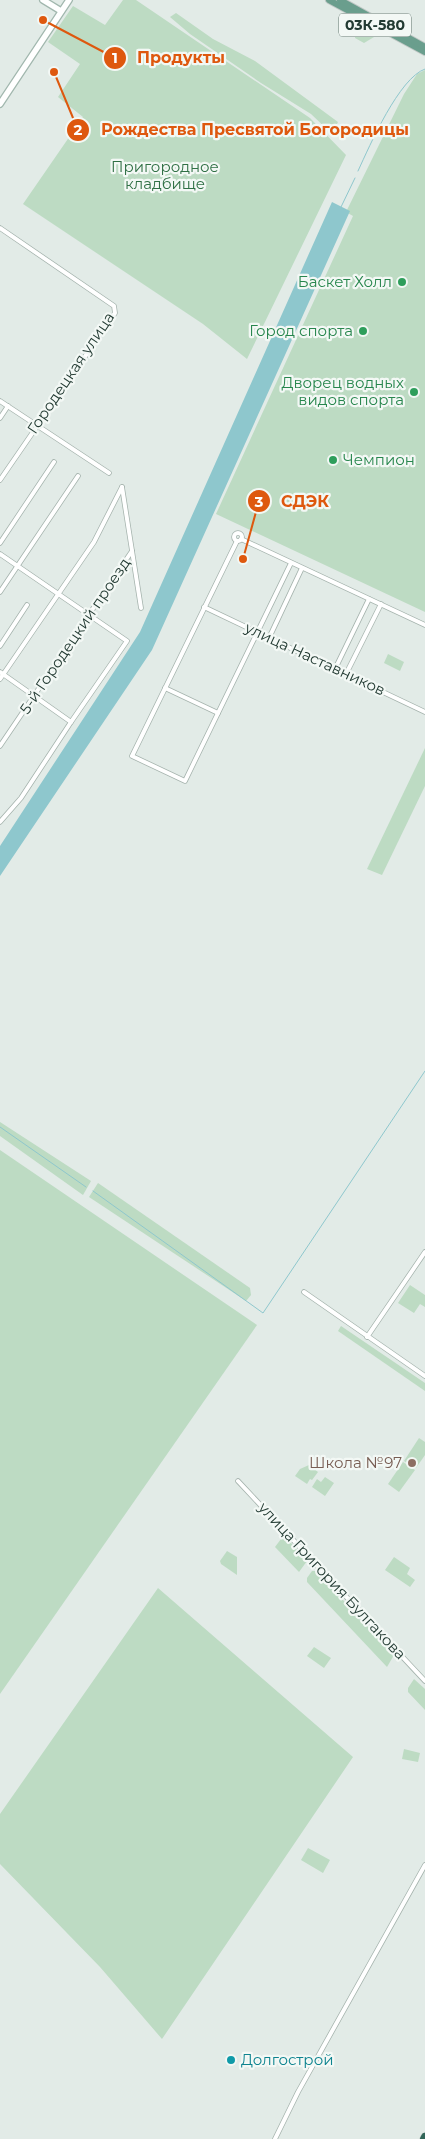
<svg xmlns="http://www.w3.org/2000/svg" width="425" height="2139" viewBox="0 0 425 2139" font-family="Montserrat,sans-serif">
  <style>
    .green { fill: #bddbc3 }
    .water { fill: #8ec7cd }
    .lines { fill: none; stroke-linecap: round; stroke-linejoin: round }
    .stream { stroke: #8ec7cd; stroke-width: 1 }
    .street-casing { stroke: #a5b3ad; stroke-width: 5.5 }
    .secondary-casing { stroke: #a1b7ae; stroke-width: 8 }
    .primary-casing { stroke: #c1c8c6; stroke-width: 8 }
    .highway-casing { stroke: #c1c8c6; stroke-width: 9 }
    .street { stroke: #fff; stroke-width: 4 }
    .secondary { stroke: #fff; stroke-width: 5.5 }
    .primary { stroke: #6a9e8d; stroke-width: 6 }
    .highway { stroke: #316658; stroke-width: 8 }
    .leisure-dot { fill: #2e9e5b; stroke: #f3f8f5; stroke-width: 2 }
    .education-dot { fill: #8d6e63; stroke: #f3f8f5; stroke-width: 2 }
    .culture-dot { fill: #0f9aa8; stroke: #f3f8f5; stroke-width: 2 }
    .labels { text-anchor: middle; stroke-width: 4.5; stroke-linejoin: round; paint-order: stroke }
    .shield { fill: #f3f8f5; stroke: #61746d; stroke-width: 1 }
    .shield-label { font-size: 14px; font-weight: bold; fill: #233b33 }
    .park-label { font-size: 15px; fill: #307045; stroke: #f3f8f5 }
    .leisure-label { font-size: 15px; fill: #27864d; stroke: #f3f8f5; text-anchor: end }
    .street-label { font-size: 15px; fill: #233b33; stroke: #f3f8f5 }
    .education-label { font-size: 15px; fill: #785e54; stroke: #f3f8f5; text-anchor: end }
    .culture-label { font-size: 15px; fill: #0d838f; stroke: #f3f8f5; text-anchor: start }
    .leader { fill: none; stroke: #de580e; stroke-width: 2 }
    .callout-dot { fill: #de580e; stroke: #f3f8f5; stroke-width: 2 }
    .mark-label { font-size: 15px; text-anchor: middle; font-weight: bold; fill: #fff }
    .callout-label { font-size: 16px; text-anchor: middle; font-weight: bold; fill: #de580e; stroke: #f3f8f5; stroke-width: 4.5; stroke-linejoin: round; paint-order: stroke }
  </style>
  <rect width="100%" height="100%" fill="#e2ebe7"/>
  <g class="green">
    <path d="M123 0H136L310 118 346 155 247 359 203 324 23 204 83 117 58 97 80 64 48 42 73 6 105 25Z"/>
    <path d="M176 13 213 39 255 61 338 122 332 134 311 114 261 83 190 34 170 17Z"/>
    <path d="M356 21 379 34 364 43 355 38Z"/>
    <path d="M425 70V612L216 514 353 216 346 212 404 94 417 74Z"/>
    <path d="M388 654 404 662 400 671 384 663Z"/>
    <path d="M425 748V786L382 875 367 869Z"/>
    <path d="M0 1122 91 1181 83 1195 0 1136Z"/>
    <path d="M0 1150 257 1325 0 1694Z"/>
    <path d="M98 1183 250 1288 251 1295 246 1301 89 1197Z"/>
    <path d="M410 1285 425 1295V1307L420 1304 414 1313 398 1303Z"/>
    <path d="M341 1326 425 1383V1391L338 1331Z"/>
    <path d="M419 1438 425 1442V1455L416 1468 404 1461Z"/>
    <path d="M403 1462 415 1470 399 1492 388 1484Z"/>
    <path d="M309 1465 318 1472 312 1480 310 1479 307 1484 295 1476 300 1469Z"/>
    <path d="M325 1477 334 1483 325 1496 312 1487 317 1479 321 1482Z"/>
    <path d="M284 1535 307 1561 299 1572 275 1547Z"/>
    <path d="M227 1551 237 1557V1575L221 1564 220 1561Z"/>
    <path d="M394 1557 410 1568 407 1574 415 1580 410 1587 385 1570Z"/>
    <path d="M312 1571H316L394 1655 387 1667 307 1582V1578Z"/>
    <path d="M158 1588 353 1757 162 2039 100 1967 0 1864V1814Z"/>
    <path d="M314 1647 331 1658 324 1668 307 1656Z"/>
    <path d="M414 1679 425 1689V1710L408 1692V1688Z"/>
    <path d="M404 1749 420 1753 418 1762 402 1759Z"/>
    <path d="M308 1848 330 1860 323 1873 301 1860Z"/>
  </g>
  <path class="water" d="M332 202 350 211 152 650 0 876V846L140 632Z"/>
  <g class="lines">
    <g class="stream">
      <path d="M358 171C370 145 399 78 425 69"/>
      <path d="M341 207 355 178"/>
      <path d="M0 1127 86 1187"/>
      <path d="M93 1191 263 1313 425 1071"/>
    </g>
    <defs>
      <g id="street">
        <path d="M0 228 114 306 115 313 0 480"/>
        <path d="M0 401 109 473"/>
        <path d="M0 418 8 406"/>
        <path d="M122 487 141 608"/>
        <circle cx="238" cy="537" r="4"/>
        <path d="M241 539 425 625"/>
        <path d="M237 541 132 756 185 781 291 563"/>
        <path d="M0 543 54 462"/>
        <path d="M0 554 127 641 71 722 21 798 0 822"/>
        <path d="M0 592 78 476"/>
        <path d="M204 607 425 712"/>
        <path d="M269 638 302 568"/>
        <path d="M0 646 27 605"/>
        <path d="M335 669 369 599"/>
        <path d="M0 672 71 722"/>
        <path d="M346 674 381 604"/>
        <path d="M0 679 94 542 122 487"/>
        <path d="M165 688 218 713"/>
        <path d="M0 746 132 551"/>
        <path d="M304 1292 425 1376"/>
        <path d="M367 1337 425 1252"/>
        <path d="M238 1481 425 1681"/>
        <path d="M275 2139 298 2092 425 1865"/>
      </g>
      <g id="secondary">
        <path d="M43 0 61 11"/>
        <path d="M0 104 69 0"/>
      </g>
      <g id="primary">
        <path d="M329 0 425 52"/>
        <path d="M340 0 425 47"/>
      </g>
      <path id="highway" d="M424 2139 425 2137"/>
    </defs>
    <use href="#street" class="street-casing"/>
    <use href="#secondary" class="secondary-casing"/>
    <use href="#primary" class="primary-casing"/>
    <use href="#highway" class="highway-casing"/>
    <use href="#street" class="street"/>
    <use href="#secondary" class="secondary"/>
    <use href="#primary" class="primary"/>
    <use href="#highway" class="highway"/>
  </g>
  <g class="leisure-dot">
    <circle cx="402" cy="282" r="5"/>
    <circle cx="363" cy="331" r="5"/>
    <circle cx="414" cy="392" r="5"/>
    <circle cx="333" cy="460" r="5"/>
  </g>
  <circle class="education-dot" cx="412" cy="1463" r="5"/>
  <circle class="culture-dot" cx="231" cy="2060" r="5"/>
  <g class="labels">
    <rect class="shield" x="339" y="13.5" width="72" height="23" rx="4"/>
    <g class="shield-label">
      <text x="375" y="30">03К-580</text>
    </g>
    <g class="park-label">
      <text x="165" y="172">Пригородное<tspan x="165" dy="17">кладбище</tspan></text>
    </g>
    <g class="leisure-label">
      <text x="392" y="287">Баскет Холл</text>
      <text x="353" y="336">Город спорта</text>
      <text x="404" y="388">Дворец водных<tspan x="404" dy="17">видов спорта</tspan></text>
      <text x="343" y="465" text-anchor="start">Чемпион</text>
    </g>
    <g class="street-label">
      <text transform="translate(71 373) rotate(-56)" y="5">Городецкая улица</text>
      <text transform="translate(75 636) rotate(-56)" y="5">5-й Городецкий проезд</text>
      <text transform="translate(315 659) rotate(25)" y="5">улица Наставников</text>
      <text transform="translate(332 1581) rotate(47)" y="5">улица Григория Булгакова</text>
    </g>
    <g class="education-label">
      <text x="402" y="1468">Школа №97</text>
    </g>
    <g class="culture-label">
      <text x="241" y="2065">Долгострой</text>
    </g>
  </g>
  <path class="leader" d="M43 20L115 58M54 72L78 130M243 559L259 501"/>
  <g class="callout-dot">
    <circle cx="43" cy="20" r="5"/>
    <circle cx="54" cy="72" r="5"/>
    <circle cx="243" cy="559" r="5"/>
    <circle cx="115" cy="58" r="12"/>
    <circle cx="78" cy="130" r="12"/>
    <circle cx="259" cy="501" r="12"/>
  </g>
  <g class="mark-label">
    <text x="115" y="63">1</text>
    <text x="78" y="135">2</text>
    <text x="259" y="507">3</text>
  </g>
  <g class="callout-label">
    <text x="181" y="63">Продукты</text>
    <text x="255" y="135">Рождества Пресвятой Богородицы</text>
    <text x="305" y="507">СДЭК</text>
  </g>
</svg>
